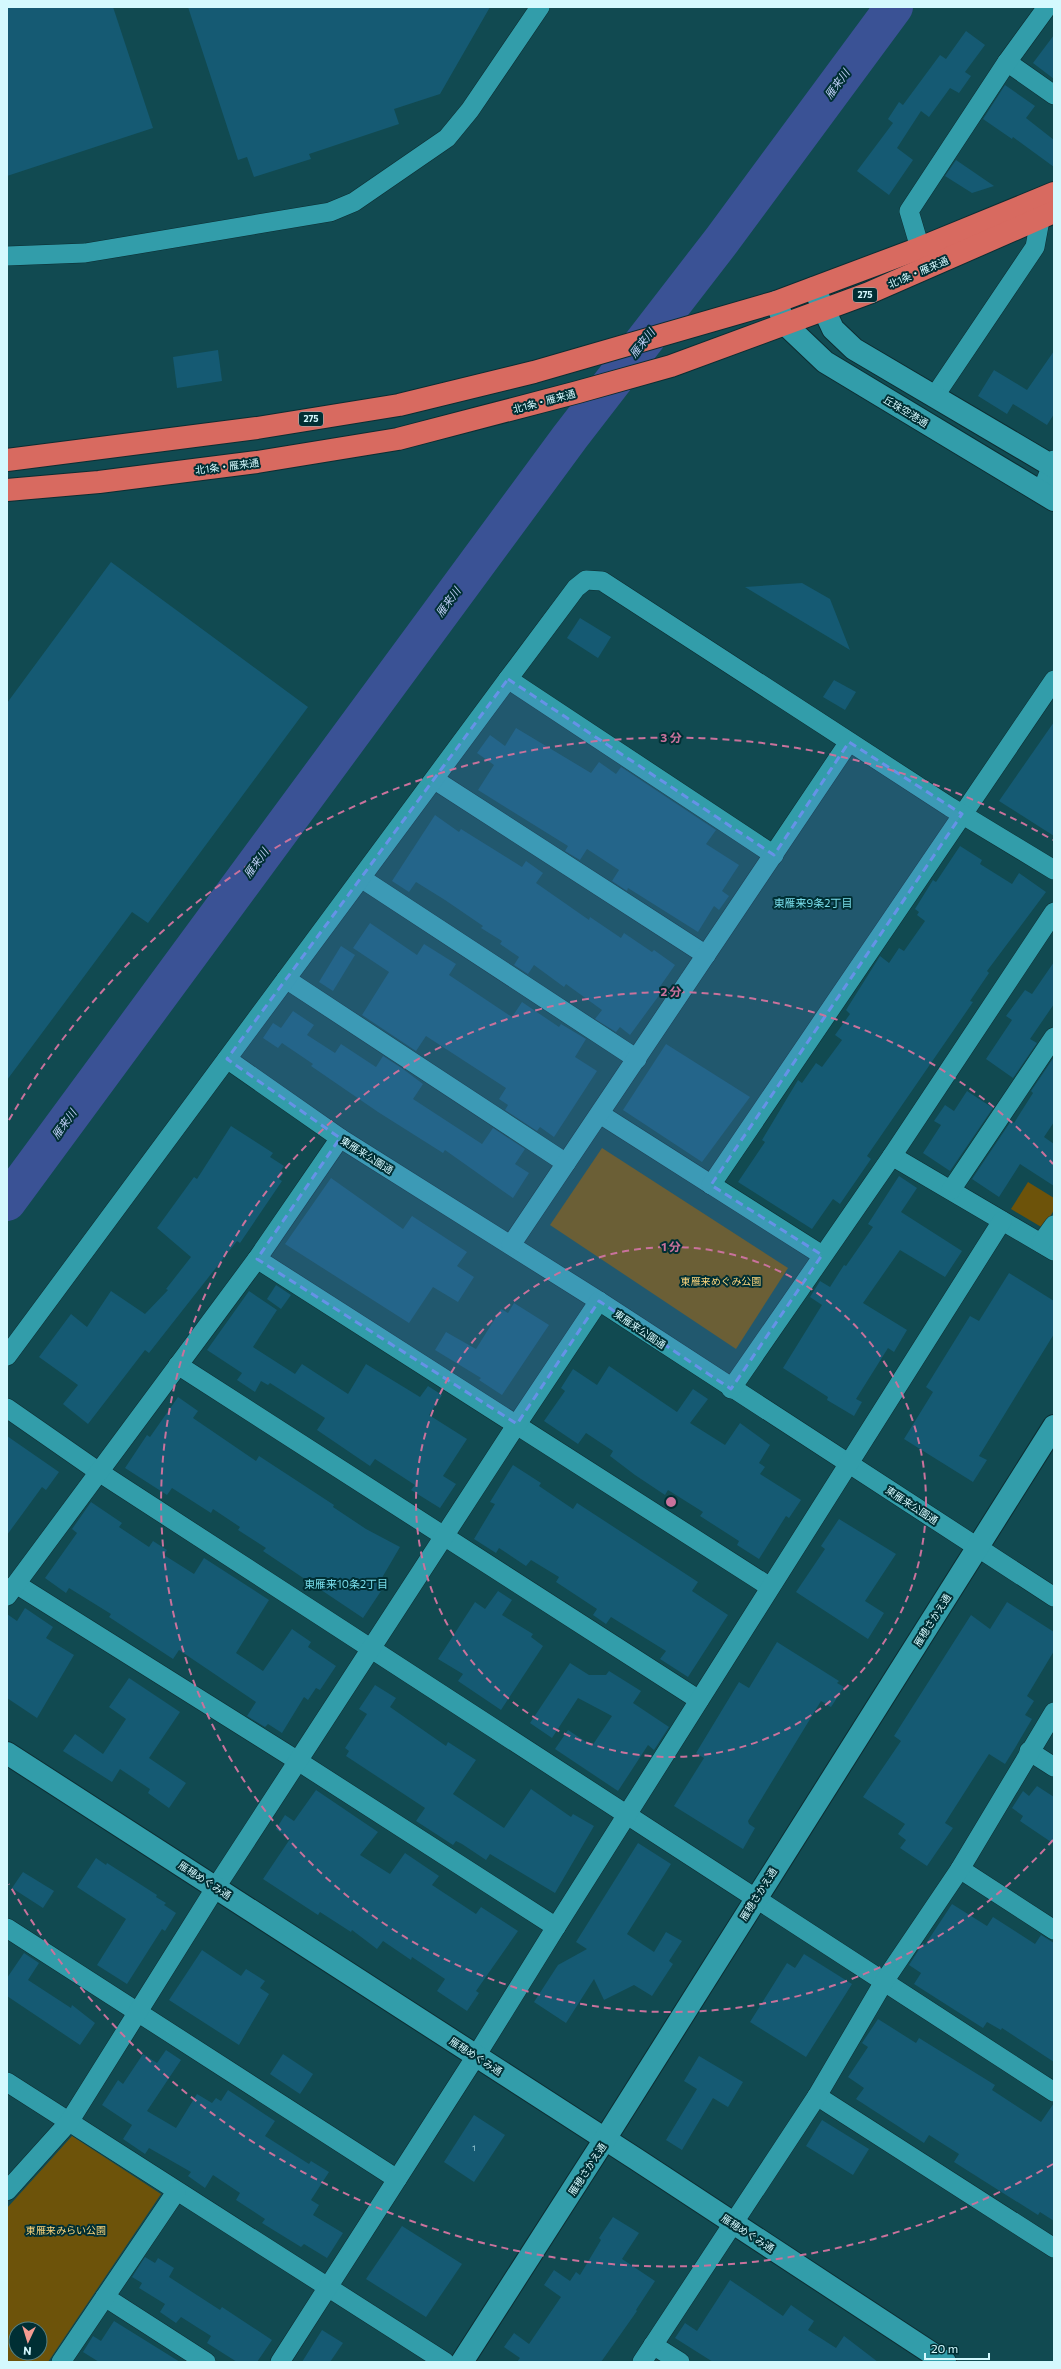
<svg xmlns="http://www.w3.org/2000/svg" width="1061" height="2369" viewBox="0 0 1061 2369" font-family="Commissioner,'Noto Sans JP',sans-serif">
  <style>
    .green { fill: #6d530a; fill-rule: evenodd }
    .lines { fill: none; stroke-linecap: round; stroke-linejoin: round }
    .river { stroke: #3a5295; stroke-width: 38 }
    .building { fill: #155a73 }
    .street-casing { stroke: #0c2d32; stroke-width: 20 }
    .secondary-casing { stroke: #0c2d32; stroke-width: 24 }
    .highway-casing { stroke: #0c2d32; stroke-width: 24 }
    .street { stroke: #329daa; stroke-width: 19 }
    .secondary { stroke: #329daa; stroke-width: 22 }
    .highway { stroke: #d86a60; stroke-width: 22 }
    .marked { fill: #6692e7; fill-opacity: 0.2; stroke: #6692e7; stroke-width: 3; stroke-dasharray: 8 5; stroke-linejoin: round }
    .ring { fill: none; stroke: #c9729c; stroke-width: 2; stroke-dasharray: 7 5 }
    .labels { text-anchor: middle; stroke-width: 4; stroke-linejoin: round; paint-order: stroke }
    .number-label { font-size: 8px; fill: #a4d1db }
    .shield { fill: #002f34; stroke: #94bcc1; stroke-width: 1 }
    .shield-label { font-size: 9px; font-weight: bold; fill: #d4f9fe }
    .street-label { font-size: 10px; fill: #d4f9fe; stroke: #002f34 }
    .park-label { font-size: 10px; fill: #fad47c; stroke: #002f34 }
    .water-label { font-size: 11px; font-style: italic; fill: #bdcef5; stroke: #002f34 }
    .neighbourhood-label { font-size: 11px; fill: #78ddea; stroke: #002f34 }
    .centre { fill: #c9729c; stroke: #002f34; stroke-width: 2 }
    .ring-label { font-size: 12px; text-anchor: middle; font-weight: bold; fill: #c9729c; stroke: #002f34; stroke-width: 4; stroke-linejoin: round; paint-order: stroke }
  </style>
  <rect width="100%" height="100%" fill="#114a51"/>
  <g class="green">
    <path d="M602 1148 788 1268 736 1349 550 1225Z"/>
    <path d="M1028 1182 1054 1198V1210L1043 1228 1011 1209Z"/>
    <path d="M72 2136 161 2194 48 2362H7V2208ZM16 2329H40V2353H16Z"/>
  </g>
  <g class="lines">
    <path class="river" d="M7 1202 570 437 722 240 894 7"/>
  </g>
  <g class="building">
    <path d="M7 7H113L153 128 7 176Z"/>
    <path d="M188 7H490L440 94 394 109 399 124 309 154 311 159 254 177 247 157 238 160Z"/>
    <path d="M966 31 985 45 965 72 971 76 959 93 950 88 929 117 921 111 897 148 913 160 889 195 857 171 893 123 888 119 899 102 903 105 940 55 946 59Z"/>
    <path d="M1054 35V79L1033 63Z"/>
    <path d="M1005 85 1035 106 1026 118 1054 140V167L1013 137 1012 139 983 119Z"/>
    <path d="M956 160 994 186 972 193 945 176Z"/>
    <path d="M218 350 222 381 177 388 173 357Z"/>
    <path d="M1054 351V414L1047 425 1013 404 1007 414 978 396 994 370 1027 390Z"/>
    <path d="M111 562 308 707 148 923 132 912 7 1080V703Z"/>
    <path d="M802 583 830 599 850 650 745 587Z"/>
    <path d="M580 618 611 637 598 658 567 638Z"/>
    <path d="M834 680 856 692 845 710 823 697Z"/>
    <path d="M1054 722V836L999 801Z"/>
    <path d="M516 728 591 773 599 762 616 774 621 767 716 830 706 844 739 865 722 891 729 896 719 910 714 906 698 932 628 888 627 891 612 881 619 870 587 849 580 860 565 851 568 846 478 790 494 765 477 753 490 735 505 746Z"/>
    <path d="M435 815 459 832 461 829 522 867 526 861 543 873 536 883 589 920 590 917 621 938 624 933 652 952 654 950 675 965 659 988 663 990 630 1035 620 1027 616 1032 595 1019 602 1010 566 984 564 987 534 965 528 974 514 965 519 957 500 944 502 941 481 928 483 926 445 900 416 882 409 892 392 881Z"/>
    <path d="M960 846 982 860 980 864 1012 884 1019 873 1046 892 987 971 989 973 970 1001 973 1002 867 1156 871 1159 840 1204 833 1199 812 1229 738 1182 765 1142 762 1140 798 1080 802 1083 816 1063 822 1067 842 1040 835 1035 850 1014 846 1010 880 956 889 963 899 948 904 951 925 921 917 915 919 912 915 909 933 880 936 882Z"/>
    <path d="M370 923 417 955 424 944 456 964 449 975 512 1017 522 1002 559 1027 561 1024 586 1039 575 1057 597 1071 554 1137 540 1127 537 1131 505 1110 508 1105 499 1099 506 1088 426 1036 416 1051 362 1015 389 972 353 948Z"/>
    <path d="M341 946 355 955 333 991 319 982Z"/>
    <path d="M1054 962V1004L1030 1039 1037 1043 1013 1078 986 1059 1012 1020 1006 1016 1025 990 1032 994Z"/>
    <path d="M293 1011 314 1025 307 1035 335 1053 341 1044 376 1067 383 1056 403 1069 423 1084 413 1099 482 1144 493 1128 525 1149 515 1164 529 1173 513 1198 445 1150 443 1153 378 1112 311 1066 313 1064 282 1043 278 1048 263 1038 273 1023 281 1028Z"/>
    <path d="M666 1044 750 1097 702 1162 623 1110Z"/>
    <path d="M1054 1057V1122L1044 1137 1054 1144V1186L1020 1164 999 1197 972 1179 1011 1121 1014 1123 1033 1093 1031 1091Z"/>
    <path d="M967 1091 993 1108 950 1171 923 1153 941 1125 934 1121 945 1105 954 1111Z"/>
    <path d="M231 1126 273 1153 270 1157 284 1166 280 1172 283 1174 279 1179 282 1181 240 1243 237 1241 149 1353 145 1350 88 1424 63 1404 78 1385 39 1357 71 1314 87 1327 111 1291 145 1314 168 1290 166 1289 191 1257 157 1228 194 1177 197 1179Z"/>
    <path d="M899 1176 917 1188 901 1212 962 1251 945 1277 900 1250 863 1303 907 1330 894 1352 888 1348 856 1399 862 1402 854 1416 827 1400 828 1397 783 1368 822 1305 810 1297 820 1281 830 1287 844 1265 846 1266 873 1227 868 1224Z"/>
    <path d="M331 1178 403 1229 412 1216 467 1252 457 1266 474 1277 458 1302 433 1287 409 1323 285 1244Z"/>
    <path d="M1009 1273 1054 1301V1334L979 1456 987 1460 973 1482 904 1439 933 1392 926 1387 970 1316 979 1321Z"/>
    <path d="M276 1285 291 1295 281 1309 267 1299Z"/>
    <path d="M249 1291 277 1310 253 1347 295 1374 302 1364 348 1394 366 1364 420 1397 428 1386 442 1395 429 1415 467 1439 443 1476 456 1484 440 1508 411 1490 415 1485 375 1459 370 1466 317 1430 325 1418 270 1383 268 1385 261 1381 255 1392 237 1380 242 1373 207 1350Z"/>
    <path d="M514 1303 549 1325 502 1395 479 1380 481 1378 435 1350 446 1332 476 1349 501 1309 508 1313Z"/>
    <path d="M609 1366 677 1412 693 1389 708 1399 690 1423 725 1445 740 1423 770 1445 759 1463 765 1467 760 1474 801 1500 789 1518 786 1516 759 1559 737 1545 739 1541 700 1516 703 1512 668 1490 665 1495 635 1475 610 1456 613 1451 586 1433 578 1444 544 1421 565 1391 561 1388 573 1369 597 1385Z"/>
    <path d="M178 1397 198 1411 193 1418 256 1461 259 1456 334 1505 333 1507 366 1529 400 1547 376 1588 381 1591 363 1618 263 1551 266 1548 238 1530 240 1527 213 1509 211 1513 172 1488 167 1495 125 1468 147 1435 150 1437Z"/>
    <path d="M7 1436 59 1472 46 1490 42 1487 7 1535Z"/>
    <path d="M513 1465 541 1483 539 1486 573 1509 577 1503 698 1582 692 1591 728 1615 688 1677 660 1659 666 1651 611 1617 606 1624 593 1615 597 1609 556 1582 559 1577 531 1560 526 1566 499 1548 496 1553 474 1539 495 1504 490 1502Z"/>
    <path d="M91 1502 122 1523 119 1527 149 1547 153 1541 167 1550 164 1555 194 1574 204 1558 269 1600 236 1653 263 1671 292 1629 311 1642 308 1647 336 1666 320 1690 316 1688 308 1700 304 1697 282 1733 268 1724 265 1727 247 1716 256 1702 179 1650 173 1659 109 1617 111 1614 69 1588 66 1593 45 1578 77 1533 72 1529Z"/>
    <path d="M839 1519 896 1554 865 1601 884 1613 868 1639 796 1592 825 1549 821 1546Z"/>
    <path d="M498 1591 512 1600 502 1615 533 1634 531 1637 543 1646 501 1710 458 1681 463 1674 438 1659 475 1602 485 1609Z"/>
    <path d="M1007 1602 1054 1632V1651L1027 1696 1034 1701 1025 1715 1032 1719 1015 1748 1005 1764 989 1754 945 1823 953 1828 927 1866 900 1848 906 1840 898 1834 905 1824 863 1797 901 1741 894 1736 971 1615 990 1629Z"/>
    <path d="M25 1608 53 1627 46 1638 74 1655 37 1718 7 1698V1614L17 1621Z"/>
    <path d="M777 1642 839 1681 837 1683 844 1687 831 1707 821 1701 748 1821 749 1824 755 1828 743 1849 674 1806 704 1758 696 1753 739 1682 749 1688Z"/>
    <path d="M570 1663 589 1675H606L609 1671 641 1691 633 1703 669 1727 654 1750 648 1745 618 1791 555 1749 568 1730 592 1746 612 1716 578 1698 552 1738 530 1723Z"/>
    <path d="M129 1678 180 1712 149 1758 186 1783 169 1808 148 1793 150 1789 120 1769 112 1782 63 1751 75 1734 103 1754 126 1719 109 1707Z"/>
    <path d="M375 1685 396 1698 390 1707 446 1746 448 1742 476 1760 453 1794 504 1828 531 1789 571 1817 573 1814 594 1826 555 1893 490 1854 486 1860 462 1844 456 1841 453 1845 416 1821 425 1808 346 1756 349 1751 345 1748 367 1714 359 1709Z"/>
    <path d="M1037 1786 1054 1797V1844L1020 1821 1023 1816 1012 1808 1023 1791 1029 1796Z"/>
    <path d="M316 1790 378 1832 360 1855 390 1874 405 1853 439 1876 432 1885 476 1914 481 1907 518 1931 476 1991 479 1993 467 2011 437 1991 445 1979 412 1957 411 1960 383 1941 377 1949 352 1930 351 1932 320 1912 318 1915 263 1879 290 1839 276 1829 285 1815 294 1821Z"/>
    <path d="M638 1843 671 1864 627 1934 654 1952 666 1932 682 1941 669 1961 673 1964 652 1996 634 1985 604 2000 594 1979 566 2023 534 2002 558 1965 587 1949 576 1942Z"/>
    <path d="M96 1858 106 1865 107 1863 157 1895 156 1897 166 1903 164 1905 176 1913 165 1931 162 1929 127 1984 97 1965 126 1919 77 1887Z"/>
    <path d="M23 1872 54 1891 43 1908 12 1888Z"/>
    <path d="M952 1904 987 1926 993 1917 1035 1944 1041 1935 1054 1943V2062L1002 2028 1001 2030 987 2022 983 2028 914 1984 921 1973 909 1965 923 1943 925 1945Z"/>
    <path d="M202 1950 241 1976 246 1969 265 1981 260 1988 269 1994 239 2045 169 2000Z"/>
    <path d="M24 1953 39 1963 28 1980 71 2008 72 2005 95 2023 80 2045 7 1996V1978Z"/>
    <path d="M804 1954 852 1984 806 2057 750 2022 787 1963 795 1968Z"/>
    <path d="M878 2019 916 2043 919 2038 995 2085 992 2090 1041 2122 1054 2103V2221L1040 2212 1038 2215 954 2162 959 2154 929 2135 924 2143 856 2099 864 2088 848 2077 868 2047 862 2043Z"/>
    <path d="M166 2050 181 2060 147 2111 176 2128 197 2094 212 2103 216 2098 221 2101 228 2090 275 2121 265 2136 309 2164 311 2161 329 2172 311 2200 319 2205 313 2215 343 2233 327 2258 304 2244 301 2247 262 2223 265 2219 236 2200 240 2193 213 2175 205 2188 188 2176 191 2172 149 2148 145 2154 123 2139 132 2125 102 2105 118 2080 123 2084 143 2054 157 2063Z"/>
    <path d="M283 2054 313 2074 300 2094 270 2074Z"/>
    <path d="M699 2056 743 2082 728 2107 713 2098 682 2150 666 2140 697 2089 684 2081Z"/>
    <path d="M474 2115 505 2135 474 2182 444 2162Z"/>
    <path d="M822 2120 869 2149 853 2175 806 2146Z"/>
    <path d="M613 2217 639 2233 622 2259 655 2281 636 2310 637 2311 601 2362H517L520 2358 504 2347 514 2333 529 2344 561 2297 544 2285 554 2270 570 2281 576 2272 580 2275 601 2240 599 2238Z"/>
    <path d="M402 2226 462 2264 426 2317 366 2279Z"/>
    <path d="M145 2257 155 2263 158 2258 174 2268 169 2277 220 2310 222 2307 272 2340 257 2362H237L207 2343 211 2336 181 2317 176 2323 160 2312 165 2304 139 2288 142 2283 132 2277Z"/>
    <path d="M730 2280 783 2316 791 2305 814 2321 808 2330 836 2348 844 2336 878 2362H713L675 2338 685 2323 697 2331Z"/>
    <path d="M114 2321 180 2362H99L83 2352 93 2336 101 2341Z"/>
    <path d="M322 2330 343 2343 330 2362H302Z"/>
  </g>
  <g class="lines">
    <defs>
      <g id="street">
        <path d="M1007 62 1054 95"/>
        <path d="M920 248 909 211 1007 62 1047 7"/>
        <path d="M7 256 85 253 330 212 354 202 447 138 470 110 540 7"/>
        <path d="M934 397 1035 247 1040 220"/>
        <path d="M1041 493 1054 460"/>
        <path d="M508 679 774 855"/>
        <path d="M435 780 706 955"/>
        <path d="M361 878 637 1059"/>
        <path d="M286 979 566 1163"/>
        <path d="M227 1059 340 1138 599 1301 1054 1597"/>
        <path d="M600 1114 822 1255"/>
        <path d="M892 1156 1054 1251"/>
        <path d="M711 1185 1054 680"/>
        <path d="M951 1190 1054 1037"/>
        <path d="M1041 1243 1054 1225"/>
        <path d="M511 1245 849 742"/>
        <path d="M257 1259 770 1587"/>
        <path d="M7 1356 508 679 576 588 586 580 602 581 950 807 1054 870"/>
        <path d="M178 1365 699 1700"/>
        <path d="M731 1389 892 1156 1054 912"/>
        <path d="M7 1408 99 1472 1054 2092"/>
        <path d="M16 1584 298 1761 556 1927"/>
        <path d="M7 1596 257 1259 340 1138"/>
        <path d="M1029 1751 1054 1767"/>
        <path d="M960 1869 1054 1930"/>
        <path d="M7 1928 397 2179"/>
        <path d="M7 2082 445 2362"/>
        <path d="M817 2096 1054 2248"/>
        <path d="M7 2191 69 2122 216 1887 517 1424 599 1301"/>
        <path d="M105 2297 206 2362"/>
        <path d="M653 2345 680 2362"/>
        <path d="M61 2362 176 2192"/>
        <path d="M280 2362 476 2056 556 1927 1002 1221"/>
        <path d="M642 2362 817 2096 885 1980 960 1869 1054 1712"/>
      </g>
      <g id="secondary">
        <path d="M814 288 833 329 854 349 1054 467"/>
        <path d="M776 302 785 324 825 362 1054 500"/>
        <path d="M7 1753 636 2159 945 2362"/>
        <path d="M462 2362 605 2139 1054 1426"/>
      </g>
      <g id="highway">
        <path d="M7 460 257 428 399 405 534 372 776 302 920 248 1054 193"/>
        <path d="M7 490 99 482 257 462 398 439 578 392 671 366 869 293 1054 212"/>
      </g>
    </defs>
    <use href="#street" class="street-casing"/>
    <use href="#secondary" class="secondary-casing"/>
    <use href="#highway" class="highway-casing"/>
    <use href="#street" class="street"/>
    <use href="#secondary" class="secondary"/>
    <use href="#highway" class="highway"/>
  </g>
  <path class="marked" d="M508 679 774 855 849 742 962 814 711 1185 822 1255 731 1389 599 1301 517 1424 257 1259 340 1138 227 1059Z"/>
  <g class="ring">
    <circle cx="671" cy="1502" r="255"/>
    <path d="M1053 1840A510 510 0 1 1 1053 1164"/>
    <path d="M1053 2164A764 764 0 0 1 9 1884M9 1120A764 764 0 0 1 1053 840"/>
  </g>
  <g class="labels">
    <g class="number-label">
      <text x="474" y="2151">1</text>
    </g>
    <g class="shield">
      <rect x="853" y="288" width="24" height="14" rx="3"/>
      <rect x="299" y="412" width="24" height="14" rx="3"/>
    </g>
    <g class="shield-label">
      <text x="865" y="298">275</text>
      <text x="311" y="422">275</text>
    </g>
    <g class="street-label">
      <text transform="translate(918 272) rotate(-23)" y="4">北1条・雁来通</text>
      <text transform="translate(544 401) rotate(-15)" y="4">北1条・雁来通</text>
      <text transform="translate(906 411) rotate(31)" y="4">丘珠空港通</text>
      <text transform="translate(227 466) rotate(-7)" y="4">北1条・雁来通</text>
      <text transform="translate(367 1155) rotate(32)" y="4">東雁来公園通</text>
      <text transform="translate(640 1329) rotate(34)" y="4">東雁来公園通</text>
      <text transform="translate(912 1505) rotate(33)" y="4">東雁来公園通</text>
      <text transform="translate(932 1620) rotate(-58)" y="4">雁穂さかえ通</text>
      <text transform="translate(205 1880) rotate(33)" y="4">雁穂めぐみ通</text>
      <text transform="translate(758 1894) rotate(-58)" y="4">雁穂さかえ通</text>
      <text transform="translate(476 2056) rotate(33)" y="4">雁穂めぐみ通</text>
      <text transform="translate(587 2169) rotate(-57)" y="4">雁穂さかえ通</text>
      <text transform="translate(748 2233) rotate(33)" y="4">雁穂めぐみ通</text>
    </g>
    <g class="park-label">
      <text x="721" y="1285">東雁来めぐみ公園</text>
      <text x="66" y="2234">東雁来みらい公園</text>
    </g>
    <g class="water-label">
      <text transform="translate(837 84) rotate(-54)" y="4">雁来川</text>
      <text transform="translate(642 343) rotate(-52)" y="4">雁来川</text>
      <text transform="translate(448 602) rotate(-54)" y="4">雁来川</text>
      <text transform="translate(256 863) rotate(-54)" y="4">雁来川</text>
      <text transform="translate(64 1124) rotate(-54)" y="4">雁来川</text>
    </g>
    <g class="neighbourhood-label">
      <text x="813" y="907">東雁来9条2丁目</text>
      <text x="346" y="1588">東雁来10条2丁目</text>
    </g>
  </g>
  <circle cx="671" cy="1502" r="6" class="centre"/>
  <g class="ring-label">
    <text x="671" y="742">3 分</text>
    <text x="671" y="996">2 分</text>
    <text x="671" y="1251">1 分</text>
  </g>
  <rect width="1061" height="2369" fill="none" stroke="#d4f9fe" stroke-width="16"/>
  <g transform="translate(28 2341) rotate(184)"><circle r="19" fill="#002f34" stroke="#558085"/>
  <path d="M0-3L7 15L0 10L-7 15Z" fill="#f59c92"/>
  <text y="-6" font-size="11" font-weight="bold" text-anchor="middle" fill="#d4f9fe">N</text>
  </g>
  <path d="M925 2353v6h64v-6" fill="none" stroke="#d4f9fe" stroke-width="2"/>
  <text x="931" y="2353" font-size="12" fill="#d4f9fe" stroke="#002f34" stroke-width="3" paint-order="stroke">20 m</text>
</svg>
